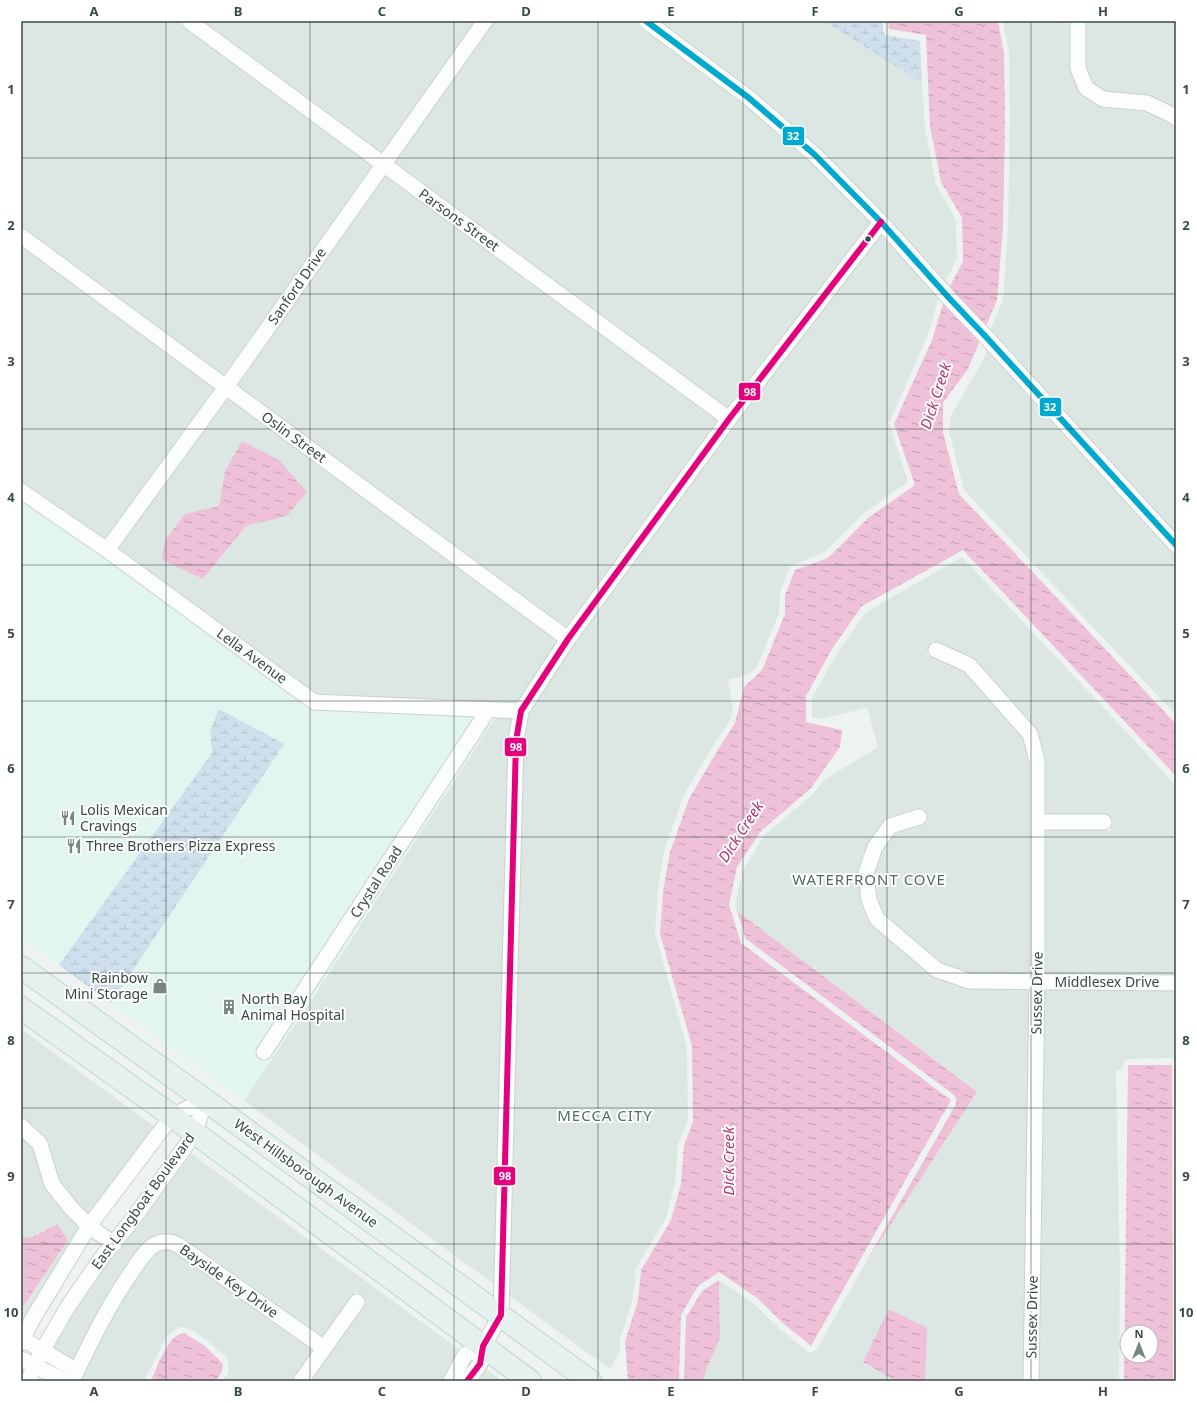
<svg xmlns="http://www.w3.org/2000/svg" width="1197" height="1402" viewBox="0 0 1197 1402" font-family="'Noto Sans',sans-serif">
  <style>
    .residential { fill: #dce7e4; fill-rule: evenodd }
    .commercial { fill: #e2f5ef }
    .wetland { fill: url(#wetland-marsh) }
    .water { fill: url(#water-ripples); fill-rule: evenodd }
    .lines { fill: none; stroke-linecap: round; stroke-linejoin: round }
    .minor-casing { stroke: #ccd1d0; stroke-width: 17 }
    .primary-casing { stroke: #bcd5cf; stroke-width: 24 }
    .minor { stroke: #fcfdfd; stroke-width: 15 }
    .primary { stroke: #e6f1ef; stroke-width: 22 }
    .bus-1-casing { stroke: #fff; stroke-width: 9 }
    .bus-2-casing { stroke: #fff; stroke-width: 9 }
    .bus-1 { stroke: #00a9ce; stroke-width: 6 }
    .bus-2 { stroke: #e5007d; stroke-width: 6 }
    .grid { fill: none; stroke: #394a45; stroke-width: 1; stroke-opacity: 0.55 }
    .bus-dot { fill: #394a45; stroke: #fff; stroke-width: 1.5 }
    .labels { text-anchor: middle; stroke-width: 4; stroke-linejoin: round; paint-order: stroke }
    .street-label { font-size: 14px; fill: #394a45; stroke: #fff }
    .poi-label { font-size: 14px; fill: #394a45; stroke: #fff; text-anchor: start }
    .water-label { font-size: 15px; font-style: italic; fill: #b43475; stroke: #fff }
    .neighbourhood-label { font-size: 15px; letter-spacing: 1px; fill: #516d64; stroke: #fff }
    .line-badge { stroke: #fff; stroke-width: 1.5 }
    .badge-label { font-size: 11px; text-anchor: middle; font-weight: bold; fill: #fff }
    .neatline { fill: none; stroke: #394a45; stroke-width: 1.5 }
    .grid-label { font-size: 13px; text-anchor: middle; font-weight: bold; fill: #394a45 }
  </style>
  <defs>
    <pattern id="wetland-marsh" width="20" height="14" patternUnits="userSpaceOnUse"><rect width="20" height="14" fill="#d0dfec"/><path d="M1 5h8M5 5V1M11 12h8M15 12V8" fill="none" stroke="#b3c1cc"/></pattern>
    <pattern id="water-ripples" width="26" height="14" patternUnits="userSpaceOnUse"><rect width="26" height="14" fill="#efc1d9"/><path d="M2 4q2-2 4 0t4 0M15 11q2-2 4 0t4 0" fill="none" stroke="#c39fb2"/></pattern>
  </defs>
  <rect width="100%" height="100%" fill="#eef3f2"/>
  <g class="residential">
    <path d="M21 21H176L373 166 224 377 21 227Z"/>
    <path d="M201 21H476L381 154Z"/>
    <path d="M493 21H634L745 104 811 161 871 223 728 409 392 162Z"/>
    <path d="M659 21H824L922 83 925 128 936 184 956 220 957 259 945 282 890 221 819 150 753 92Z"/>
    <path d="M1003 21H1071L1083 95 1103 107 1146 110 1170 122 1176 129V534L990 331 1003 300 1008 228 1010 119 1009 53Z"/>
    <path d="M1084 21H1176V109L1150 96 1105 92 1091 83 1084 66Z"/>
    <path d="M384 174 719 421 567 629 235 385Z"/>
    <path d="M881 233 939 297 927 337 889 423 908 482 864 513 825 552 790 566 780 592 779 613 757 666 749 674 728 680 733 709 730 720 711 749 684 795 664 851 658 890 655 933 687 1048 688 1120 678 1144 675 1183 666 1218 636 1268 633 1298 620 1340V1352L610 1369 508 1295 522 742 527 714 573 643 731 429Z"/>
    <path d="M21 245 216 388 106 540 21 482Z"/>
    <path d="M987 348 1176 555V715L964 490 949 431 951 415 984 359Z"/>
    <path d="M227 397 558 641 518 703 488 702 484 700 483 702 317 695 117 548ZM225 471 287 516 246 526 203 579 185 514 219 507Z"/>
    <path d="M962 557 1135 741 1176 786V975L1044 974V829L1110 830V815L1044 814 1035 729 974 659 932 641 927 655 966 671 1025 738 1030 761V974H970L940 963 883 914 875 898 873 874 880 851 894 833 927 822 923 808 888 819 862 901 933 976 969 989 1030 990 1025 1381H925L927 1328 863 1362 896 1381H703L707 1368 720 1338 719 1280 753 1303 780 1329 808 1352 811 1353 816 1350 865 1264 977 1092 737 911 735 904 743 870 765 835 814 793 824 780 878 747 867 708 821 719 812 717V698L837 653 866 612Z"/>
    <path d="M495 718H513L495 1285 244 1101 320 987Z"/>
    <path d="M1044 990H1176V1061L1172 1058 1128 1059 1124 1061 1122 1070H1116L1120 1269 1119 1381H1038Z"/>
    <path d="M21 1029 155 1127 89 1215 76 1203 58 1180 44 1138 21 1117Z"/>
    <path d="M21 1136 34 1148 80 1227 21 1327V1304H24L57 1224 33 1237 21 1238Z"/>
    <path d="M189 1152 460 1350 444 1381H309L366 1301 356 1291 323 1338 182 1239 174 1235 167 1234 159 1235 140 1248 114 1285 74 1362 52 1348 74 1310 105 1265 115 1253 116 1254Z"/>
    <path d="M162 1250H172L175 1252 314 1350 292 1381H222L227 1375 229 1367 227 1358 208 1341 193 1331 184 1327H178L166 1338 144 1381H80L125 1294 150 1258 154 1254Z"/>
    <path d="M485 1368 502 1381H476Z"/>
  </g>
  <path class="commercial" d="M21 500 108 560 311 709 314 710 476 717 254 1054 265 1063 487 726 491 718H495L320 987 244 1101 111 1003 283 745 210 731 212 753 59 965 21 937Z"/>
  <g class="wetland">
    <path d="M824 21H883V32L886 35 920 41 922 83Z"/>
    <path d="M219 709 284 744 111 1003 59 965 212 753 210 731Z"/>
  </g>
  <g class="water">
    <path d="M888 21H998L1004 54 1005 119 1003 228 997 300 968 369 943 403V432L959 494 1176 724V776L963 550 862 606 832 649 806 696V722L842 730 840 747 811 788 761 831 737 867 729 905 741 943 951 1100 811 1346 784 1324 757 1298 719 1272 698 1286 681 1315 679 1381H628L625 1342 638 1300 641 1270 671 1220 681 1184 684 1145 693 1122 692 1046 660 934 663 891 670 852 689 799 716 753 735 723 744 687 762 670 785 614V595L795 570 828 558 868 518 915 485 894 424 932 340 946 294 963 261 962 218 941 182 930 127 926 35 889 29Z"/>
    <path d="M242 441 279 460 307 492 287 516 246 526 203 579 162 560 165 540 185 514 219 506 225 471Z"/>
    <path d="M737 911 977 1092 865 1264 956 1104V1098L954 1095 746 939Z"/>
    <path d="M1128 1065H1172L1173 1381H1124ZM1127 1332H1151V1356H1127Z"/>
    <path d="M57 1224 68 1240 24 1305 21 1304V1238L33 1237Z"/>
    <path d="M719 1280 720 1338 707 1368 703 1381H684L686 1317 702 1291Z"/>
    <path d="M889 1309 927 1328 925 1381H896L863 1362Z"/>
    <path d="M184 1333 205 1346 223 1364 222 1371 216 1381H151C157 1368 168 1334 184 1333Z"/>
  </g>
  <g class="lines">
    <defs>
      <g id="minor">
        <path d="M189 21 729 419"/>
        <path d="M646 21 749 98 815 155 881 222 949 298 987 338 1176 545"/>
        <path d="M1078 21V68L1086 88 1103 99 1147 103 1174 116 1176 118"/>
        <path d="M21 236 568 639"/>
        <path d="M21 491 107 550 314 702 521 711"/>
        <path d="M107 550 226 387 485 21"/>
        <path d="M936 650 969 665 1030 734 1037 760V982L1031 1381"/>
        <path d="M919 817 890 826 875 847 866 873 869 900 877 919 937 970 969 981 1176 983"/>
        <path d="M1038 822H1104"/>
        <path d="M264 1052 481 721 487 710"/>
        <path d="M21 1126 40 1144 52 1184 72 1209 89 1226 114 1244"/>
        <path d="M23 1339 77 1371"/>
        <path d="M21 1343 32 1320 89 1226 172 1116 205 1100"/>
        <path d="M21 1359 65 1381"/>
        <path d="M28 1381 42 1351 69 1305 100 1260 133 1219 195 1133 205 1100"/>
        <path d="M72 1381C90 1343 109 1304 133 1270 138 1263 143 1254 150 1248 158 1241 169 1240 178 1245L324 1348"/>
        <path d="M301 1381 357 1302"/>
        <path d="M451 1381 465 1355 483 1346"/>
        <path d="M467 1381 480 1364 483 1346 501 1315 516 741 521 711 568 639 729 419 881 222"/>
      </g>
      <g id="primary">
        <path d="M21 967 205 1100 590 1381"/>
        <path d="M21 1008 172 1116 530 1381"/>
      </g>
    </defs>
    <use href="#minor" class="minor-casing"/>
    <use href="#primary" class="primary-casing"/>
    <use href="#minor" class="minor"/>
    <use href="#primary" class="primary"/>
    <defs>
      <path id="bus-1" d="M646 21 749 98 815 155 881 222 949 298 987 338 1176 545"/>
      <path id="bus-2" d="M467 1381 480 1364 483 1346 501 1315 516 741 521 711 568 639 729 419 881 222"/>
    </defs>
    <use href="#bus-1" class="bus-1-casing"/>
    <use href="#bus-2" class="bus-2-casing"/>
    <use href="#bus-1" class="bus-1"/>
    <use href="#bus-2" class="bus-2"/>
  </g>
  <path class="grid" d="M166 21V1381M310 21V1381M454 21V1381M598 21V1381M743 21V1381M887 21V1381M1031 21V1381M21 158H1176M21 294H1176M21 429H1176M21 565H1176M21 701H1176M21 837H1176M21 973H1176M21 1108H1176M21 1244H1176"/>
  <defs>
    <symbol id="restaurant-bare" viewBox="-9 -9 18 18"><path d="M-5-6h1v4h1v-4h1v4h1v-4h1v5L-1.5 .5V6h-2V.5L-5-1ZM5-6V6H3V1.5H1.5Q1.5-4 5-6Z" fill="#788582" stroke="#fff" stroke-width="2.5" paint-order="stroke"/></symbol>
    <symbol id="shop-bare" viewBox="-9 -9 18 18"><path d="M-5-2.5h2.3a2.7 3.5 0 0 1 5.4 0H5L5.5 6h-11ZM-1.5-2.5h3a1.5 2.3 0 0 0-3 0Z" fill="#788582" stroke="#fff" stroke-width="2.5" paint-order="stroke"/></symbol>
    <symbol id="building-bare" viewBox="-9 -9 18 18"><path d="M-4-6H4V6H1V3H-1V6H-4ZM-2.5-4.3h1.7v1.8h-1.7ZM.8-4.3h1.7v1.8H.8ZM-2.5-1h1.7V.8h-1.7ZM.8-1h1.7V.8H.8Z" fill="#788582" stroke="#fff" stroke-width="2.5" paint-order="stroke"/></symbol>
  </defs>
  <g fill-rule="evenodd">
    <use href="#restaurant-bare" x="57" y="807" width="22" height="22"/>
    <use href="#restaurant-bare" x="63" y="835" width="22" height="22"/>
    <use href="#shop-bare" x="149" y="975" width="22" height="22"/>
    <use href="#building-bare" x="218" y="996" width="22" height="22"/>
  </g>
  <circle class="bus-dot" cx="868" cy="239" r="3.5"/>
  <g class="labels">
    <g class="street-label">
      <text transform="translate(459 220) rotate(36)" y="5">Parsons Street</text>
      <text transform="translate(297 286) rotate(-55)" y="5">Sanford Drive</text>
      <text transform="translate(294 437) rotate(36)" y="5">Oslin Street</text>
      <text transform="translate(252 656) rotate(36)" y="5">Lella Avenue</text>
      <text transform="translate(376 882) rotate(-57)" y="5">Crystal Road</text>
      <text x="1107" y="987">Middlesex Drive</text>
      <text transform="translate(1037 993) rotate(-89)" y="5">Sussex Drive</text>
      <text transform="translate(306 1173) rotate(36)" y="5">West Hillsborough Avenue</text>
      <text transform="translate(143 1201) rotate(-54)" y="5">East Longboat Boulevard</text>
      <text transform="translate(229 1281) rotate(35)" y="5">Bayside Key Drive</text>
      <text transform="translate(1032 1317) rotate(-89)" y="5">Sussex Drive</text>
    </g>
    <g class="poi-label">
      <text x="80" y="815">Lolis Mexican<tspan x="80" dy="16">Cravings</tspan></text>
      <text x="86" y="851">Three Brothers Pizza Express</text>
      <text x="148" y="983" text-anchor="end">Rainbow<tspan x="148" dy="16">Mini Storage</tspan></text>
      <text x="241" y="1004">North Bay<tspan x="241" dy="16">Animal Hospital</tspan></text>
    </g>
    <g class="water-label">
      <text transform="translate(936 396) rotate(-72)" y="5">Dick Creek</text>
      <text transform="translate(741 832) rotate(-57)" y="5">Dick Creek</text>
      <text transform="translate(729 1161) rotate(-90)" y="5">Dick Creek</text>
    </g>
    <g class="neighbourhood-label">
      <text x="869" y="885">WATERFRONT COVE</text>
      <text x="605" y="1121">MECCA CITY</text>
    </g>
  </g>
  <g class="line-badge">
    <rect x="782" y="126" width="23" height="20" rx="4" fill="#00a9ce"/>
    <rect x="738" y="382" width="23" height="19" rx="4" fill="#e5007d"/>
    <rect x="1039" y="397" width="23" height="20" rx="4" fill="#00a9ce"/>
    <rect x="504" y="737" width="23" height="20" rx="4" fill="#e5007d"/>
    <rect x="493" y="1166" width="23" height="20" rx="4" fill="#e5007d"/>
  </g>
  <g class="badge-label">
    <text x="793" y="140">32</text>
    <text x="750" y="396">98</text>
    <text x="1050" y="411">32</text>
    <text x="516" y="751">98</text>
    <text x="505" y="1180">98</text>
  </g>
  <rect width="1197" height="1402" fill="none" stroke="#ffffff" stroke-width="44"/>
  <g transform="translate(1139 1344)"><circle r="19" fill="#ffffff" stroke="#b0b7b5"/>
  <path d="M0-3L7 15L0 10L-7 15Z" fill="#788582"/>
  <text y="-6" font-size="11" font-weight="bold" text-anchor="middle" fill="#394a45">N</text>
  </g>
  <rect x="22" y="22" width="1153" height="1358" class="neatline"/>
  <g class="grid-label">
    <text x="94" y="16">A</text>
    <text x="238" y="16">B</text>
    <text x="382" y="16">C</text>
    <text x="526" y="16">D</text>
    <text x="671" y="16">E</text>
    <text x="815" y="16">F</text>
    <text x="959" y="16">G</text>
    <text x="1103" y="16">H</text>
    <text x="11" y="94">1</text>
    <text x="1186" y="94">1</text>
    <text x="11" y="230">2</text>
    <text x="1186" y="230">2</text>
    <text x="11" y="366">3</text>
    <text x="1186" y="366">3</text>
    <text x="11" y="502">4</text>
    <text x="1186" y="502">4</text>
    <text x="11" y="638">5</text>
    <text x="1186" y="638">5</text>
    <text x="11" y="773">6</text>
    <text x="1186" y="773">6</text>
    <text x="11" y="909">7</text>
    <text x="1186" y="909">7</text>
    <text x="11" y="1045">8</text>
    <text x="1186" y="1045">8</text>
    <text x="11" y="1181">9</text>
    <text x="1186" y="1181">9</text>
    <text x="11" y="1317">10</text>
    <text x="1186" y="1317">10</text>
    <text x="94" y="1396">A</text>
    <text x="238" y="1396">B</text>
    <text x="382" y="1396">C</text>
    <text x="526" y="1396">D</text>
    <text x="671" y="1396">E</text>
    <text x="815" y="1396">F</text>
    <text x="959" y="1396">G</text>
    <text x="1103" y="1396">H</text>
  </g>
</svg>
